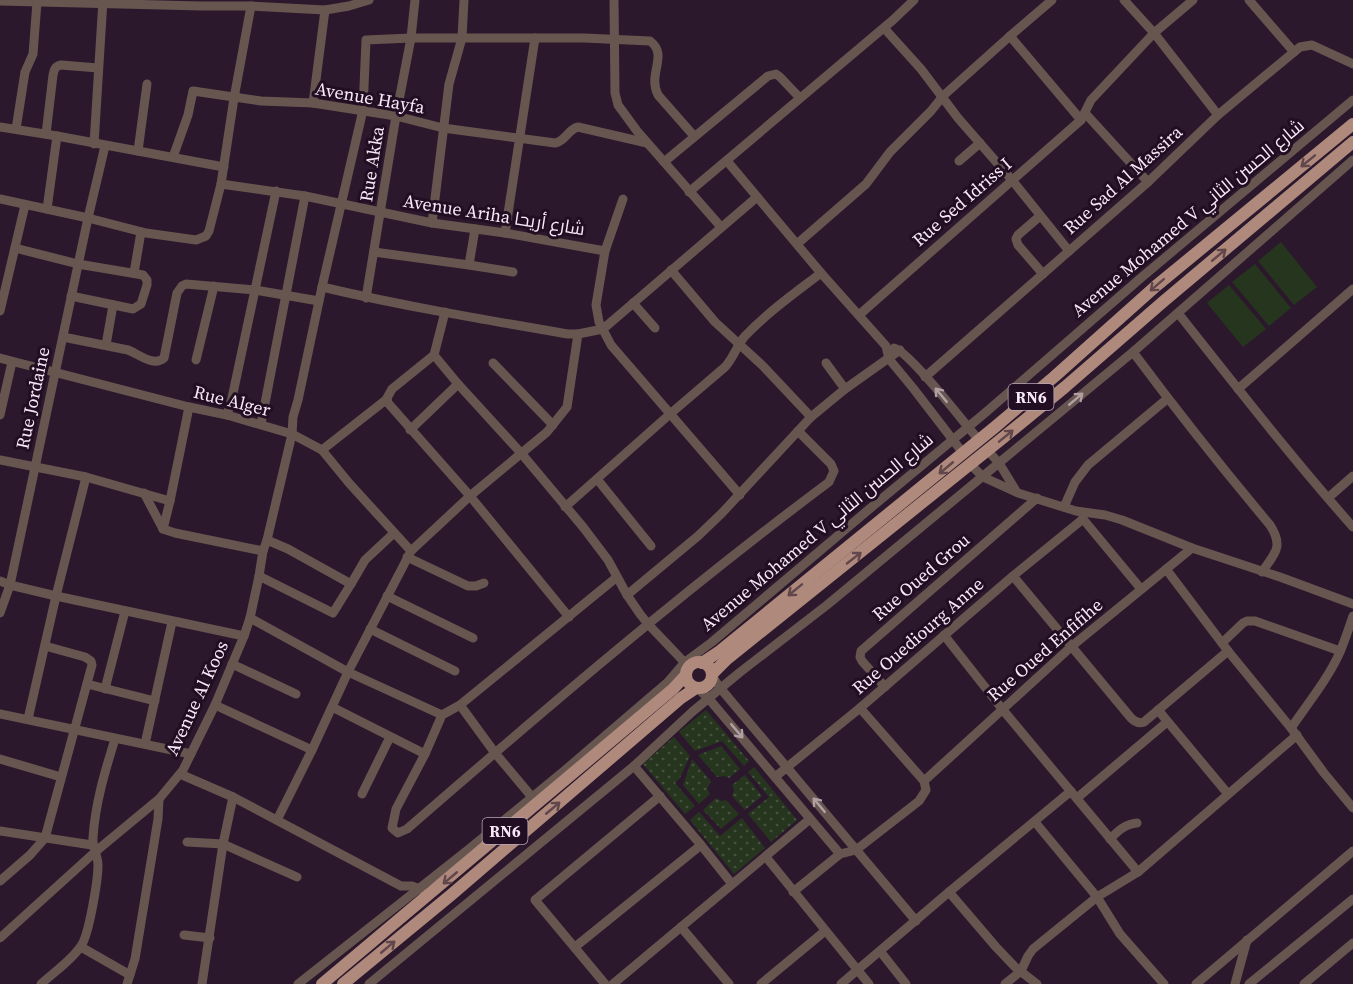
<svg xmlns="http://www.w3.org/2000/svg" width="1353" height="984" viewBox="0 0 1353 984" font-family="'Source Serif 4',Cairo,serif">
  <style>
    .grass { fill: #26351d }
    .park { fill: url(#park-dots) }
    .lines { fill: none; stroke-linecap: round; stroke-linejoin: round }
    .minor { stroke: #67564f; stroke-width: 9 }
    .major { stroke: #af8a7c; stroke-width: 12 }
    .oneway { stroke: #61464b }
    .oneway2 { stroke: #b0a0a4 }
    .labels { text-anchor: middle; stroke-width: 6; stroke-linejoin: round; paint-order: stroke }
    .shield { fill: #220e23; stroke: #b8a7b8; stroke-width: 1.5 }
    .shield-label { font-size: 16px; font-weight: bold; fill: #f8e9f8 }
    .street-label { font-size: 18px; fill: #f8e9f8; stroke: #220e23 }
  </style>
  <defs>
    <pattern id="park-dots" width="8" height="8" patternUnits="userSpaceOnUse" patternTransform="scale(1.5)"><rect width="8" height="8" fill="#26351d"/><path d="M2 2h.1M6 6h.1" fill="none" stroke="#46523f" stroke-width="1.8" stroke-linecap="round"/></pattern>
  </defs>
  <rect width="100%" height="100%" fill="#2c182d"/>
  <g class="grass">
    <path d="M1281 242 1317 287 1294 305 1258 261Z"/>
    <path d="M1255 264 1291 308 1269 326 1232 282Z"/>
    <path d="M1229 285 1266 329 1243 347 1207 303Z"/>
  </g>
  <g class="park">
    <path d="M706 710 749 761 744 766 722 741 695 751 679 732Z"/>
    <path d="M674 737 690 756 680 778 675 783 695 806 685 814 643 764Z"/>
    <path d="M721 746 740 769 729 778 725 776 717 777 698 755Z"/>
    <path d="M692 759 711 781 707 789 710 794 699 804 683 785Z"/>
    <path d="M754 767 797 820 771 842 748 814 769 797 748 772Z"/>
    <path d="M745 775 762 796 745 810 732 796 734 790 732 785Z"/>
    <path d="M716 798 721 801 726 800 739 814 721 829 703 810Z"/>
    <path d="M699 812 720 836 742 818 765 848 734 874 690 820Z"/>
  </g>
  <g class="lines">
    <g class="minor">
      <path d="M614 0 615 93 618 105 637 131 721 227"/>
      <path d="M1124 0 1154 33 1218 115"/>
      <path d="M1249 0 1294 52"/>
      <path d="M0 1 201 6H251L325 10 349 6 369 0"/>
      <path d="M884 28 921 69 958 118 1012 180 1069 251"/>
      <path d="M1010 36 1081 120"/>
      <path d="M313 103 325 10"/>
      <path d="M1085 113 1148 182"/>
      <path d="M0 127 57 136 224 167"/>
      <path d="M16 129 25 72 33 54 37 2"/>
      <path d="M46 134 53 75C54 70 55 66 61 65L98 68"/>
      <path d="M94 144 103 0"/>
      <path d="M138 151 147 84"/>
      <path d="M173 157 188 115 193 91 261 101 313 103 396 116 443 128 555 143C566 141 568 129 578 127L647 143"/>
      <path d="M727 161 821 273 886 346 889 359 913 388 963 453"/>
      <path d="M959 161 980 143"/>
      <path d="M664 162 768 76 776 74 780 77 800 98"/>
      <path d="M221 184 234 98 251 6"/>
      <path d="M689 192 893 20 914 0"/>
      <path d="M0 199 88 218 146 233 196 240 206 236 209 231 221 184 305 196 432 223 505 233 605 251"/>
      <path d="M623 199 605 251 596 305 599 322 611 345 740 495"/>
      <path d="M47 209 57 136"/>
      <path d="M1040 216 1018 235 1016 239 1018 245 1043 274"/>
      <path d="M432 223 449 84 462 38 464 0"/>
      <path d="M505 233 535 38"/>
      <path d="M797 244 866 184 890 152 931 111 943 96 1010 36 1052 0"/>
      <path d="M15 248 78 264 143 275 147 280V285L141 304 133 309 71 296"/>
      <path d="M374 252 469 265 513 272"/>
      <path d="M469 265 475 229"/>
      <path d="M671 270 715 322 763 366 811 417"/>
      <path d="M134 273 141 232"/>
      <path d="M322 287C403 306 486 320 568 334H578"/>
      <path d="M366 298 396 116 411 38 415 0"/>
      <path d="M633 303 655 328"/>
      <path d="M0 311 25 205"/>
      <path d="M445 312 434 355 392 389 387 398 388 403 470 496 569 617"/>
      <path d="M1178 313C1235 385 1292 458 1353 527"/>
      <path d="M859 315 1081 120 1091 100 1154 33 1193 0"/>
      <path d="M63 337 128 350C140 355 154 367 164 358L177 293 182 286 186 284 255 290 319 301"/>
      <path d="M106 345 113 305"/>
      <path d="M894 348C910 352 964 423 979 440"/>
      <path d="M1133 352C1177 411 1223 469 1270 525 1284 547 1275 553 1262 572"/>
      <path d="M434 355 458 384 521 453 583 527 608 560 627 595 640 614 648 624 687 665"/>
      <path d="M0 358 189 407 227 415 292 434 322 450 349 483 411 551"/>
      <path d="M196 360 214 286"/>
      <path d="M493 363 553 425"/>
      <path d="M826 363 845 389"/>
      <path d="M925 377 1148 182 1218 115 1300 47 1312 45 1353 64"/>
      <path d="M1238 389 1353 289"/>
      <path d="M189 407 170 501 163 529 175 533 263 551"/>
      <path d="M0 415 12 362"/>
      <path d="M227 415 232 398 276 191"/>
      <path d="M261 424 305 196"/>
      <path d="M410 430 458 384"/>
      <path d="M322 450 387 399"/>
      <path d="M988 451 999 463 1016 491"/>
      <path d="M0 460 86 477 170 501"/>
      <path d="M971 465 983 477 1018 493 1076 511 1105 515 1122 520 1192 548 1280 577 1353 604"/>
      <path d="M597 479 651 546"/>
      <path d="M144 493 163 529"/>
      <path d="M1328 498 1353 476"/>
      <path d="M565 507 670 414 725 367C734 357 737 345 745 336 768 312 795 293 821 273"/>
      <path d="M1064 507 1075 482 1088 465 1167 399"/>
      <path d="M1083 515V519L1141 589"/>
      <path d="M407 557 468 586H476L484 583"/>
      <path d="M1166 569 1228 651 1291 728 1324 773 1353 808"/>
      <path d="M259 576 333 613 351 584 288 549 267 540"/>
      <path d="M1013 576 1131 718C1135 722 1139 724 1144 722L1228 651"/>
      <path d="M617 577 460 705 442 715 425 754 396 809 392 828 398 833 407 829C544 710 683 591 829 482L834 471 831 464 798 431"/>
      <path d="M0 581 10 585 56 596 244 636"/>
      <path d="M351 584 365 560 394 533"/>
      <path d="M627 595 698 536 722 513 811 417 845 389 900 350"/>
      <path d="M387 596 473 638"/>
      <path d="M0 613 10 585 88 218 105 146"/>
      <path d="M250 618 348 672 442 715"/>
      <path d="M370 629 455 671"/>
      <path d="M944 635 1003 710 1138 872"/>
      <path d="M1222 643 1243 623 1247 621H1255L1340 651"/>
      <path d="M232 664 296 694"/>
      <path d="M712 676 721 689 916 921"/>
      <path d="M87 684 155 701"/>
      <path d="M885 687 862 661 860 657 861 651 1037 498"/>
      <path d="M697 688 709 699 840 854"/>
      <path d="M105 689 125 611"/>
      <path d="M215 705 312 750"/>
      <path d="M460 705 495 753 532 797"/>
      <path d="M332 707 425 754"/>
      <path d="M1158 710 1228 794"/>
      <path d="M0 714 191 754"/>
      <path d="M28 719 56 596 86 477"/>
      <path d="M1291 728C1308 703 1328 679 1340 652 1345 640 1349 628 1353 616"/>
      <path d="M145 744 172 622"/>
      <path d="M0 759 61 777"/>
      <path d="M634 766 701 845 732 884"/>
      <path d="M180 774 233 797 401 886H412L422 890"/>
      <path d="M775 777 860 708 1013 576 1083 519"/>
      <path d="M924 781 1072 646 1192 548"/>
      <path d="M362 794 390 737"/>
      <path d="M1077 798 1167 722"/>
      <path d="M277 820 312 750 348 672 411 551 470 496 547 432 567 407 578 334 603 329 757 197"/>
      <path d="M1035 822 1097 897 1120 934 1164 984"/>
      <path d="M0 831 92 845"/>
      <path d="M1110 839C1118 831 1125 824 1137 823"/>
      <path d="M187 842 223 844 297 877"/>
      <path d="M766 857 869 984"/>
      <path d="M0 881 30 855 45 838 92 665 91 661 85 657 45 646"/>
      <path d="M793 892 840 854 856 850 919 801 926 790 924 781 860 708"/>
      <path d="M949 892 996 947 1015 967 1037 984"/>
      <path d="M681 927 729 984"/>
      <path d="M184 935 210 938"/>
      <path d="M0 938 95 852 159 799 183 770 215 705 244 636 250 618 259 576 263 551 267 540 292 434 293 417 298 400 322 287 363 110 366 40 411 38H584L650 41C669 55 647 74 658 95L694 136"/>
      <path d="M81 947 130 975"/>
      <path d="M575 947 701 845"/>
      <path d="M880 951 906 984"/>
      <path d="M41 984C54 972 71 961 81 946 89 935 98 880 98 865 98 855 92 848 93 838 95 804 105 771 115 739"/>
      <path d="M127 984 135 959 158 819 159 799"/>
      <path d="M202 984 223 844 233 797"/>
      <path d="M298 984 469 849 564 771 668 682 685 662 712 642 867 511 985 413 1142 277 1353 100"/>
      <path d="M369 984 634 766 692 712 739 673 827 605 1133 352 1353 160"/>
      <path d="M605 984 535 900 660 796"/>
      <path d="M613 984 810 819"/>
      <path d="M761 984 825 931"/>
      <path d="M841 984 949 892 1071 791"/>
      <path d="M1005 984 1021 971 1028 956 1033 949 1097 897 1138 872 1297 735"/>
      <path d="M1196 984 1353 851"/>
      <path d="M1235 984 1247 940"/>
      <path d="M1249 984 1353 899"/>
      <path d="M1304 984 1353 943"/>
    </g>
    <g class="major">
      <circle cx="699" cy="675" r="13"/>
      <path d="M702 663 720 651 995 427 1054 377 1156 286 1353 124"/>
      <path d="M712 674 727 659 1004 437 1065 387 1164 301 1353 142"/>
      <path d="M322 984 673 689 685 676"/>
      <path d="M343 984 451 895 681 698 696 688"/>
    </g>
  </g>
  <defs><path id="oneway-shaft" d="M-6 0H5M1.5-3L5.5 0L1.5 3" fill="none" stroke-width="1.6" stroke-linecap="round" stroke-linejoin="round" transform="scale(1.5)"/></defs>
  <g class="oneway">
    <use href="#oneway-shaft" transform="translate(1308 161) rotate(141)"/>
    <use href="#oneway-shaft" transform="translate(1219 255) rotate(-40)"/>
    <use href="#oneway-shaft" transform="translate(1157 285) rotate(139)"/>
    <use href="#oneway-shaft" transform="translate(1006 436) rotate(-39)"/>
    <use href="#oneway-shaft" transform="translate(946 468) rotate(140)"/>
    <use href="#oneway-shaft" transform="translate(854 558) rotate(-38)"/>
    <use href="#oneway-shaft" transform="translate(795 590) rotate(141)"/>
    <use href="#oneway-shaft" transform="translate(553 808) rotate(-40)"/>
    <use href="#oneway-shaft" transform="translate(450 878) rotate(140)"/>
    <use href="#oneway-shaft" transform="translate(388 947) rotate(-40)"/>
  </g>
  <g class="oneway2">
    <use href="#oneway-shaft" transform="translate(941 395) rotate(-130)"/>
    <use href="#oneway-shaft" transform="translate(1076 399) rotate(-40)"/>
    <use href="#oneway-shaft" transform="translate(737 731) rotate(50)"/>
    <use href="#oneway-shaft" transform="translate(819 805) rotate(-130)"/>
  </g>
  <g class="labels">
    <g class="shield">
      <rect x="1008.5" y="384" width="45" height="26" rx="4.5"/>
      <rect x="482.5" y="818" width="45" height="26" rx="4.5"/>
    </g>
    <g class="shield-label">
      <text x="1031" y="403">RN6</text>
      <text x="505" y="837">RN6</text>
    </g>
    <g class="street-label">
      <text transform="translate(370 98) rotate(10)" y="6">Avenue Hayfa</text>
      <text transform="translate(372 164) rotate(-81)" y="6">Rue Akka</text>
      <text transform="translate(1123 180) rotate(-42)" y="6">Rue Sad Al Massira</text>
      <text transform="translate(962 202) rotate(-41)" y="6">Rue Sed Idriss I</text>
      <text transform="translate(494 215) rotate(9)" y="6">Avenue Ariha شارع أريحا</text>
      <text transform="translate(1188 218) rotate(-40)" y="6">Avenue Mohamed V شارع الحسن الثاني</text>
      <text transform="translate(33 398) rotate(-78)" y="6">Rue Jordaine</text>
      <text transform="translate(232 401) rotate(14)" y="6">Rue Alger</text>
      <text transform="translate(817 532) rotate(-40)" y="6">Avenue Mohamed V شارع الحسن الثاني</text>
      <text transform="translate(921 577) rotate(-41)" y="6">Rue Oued Grou</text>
      <text transform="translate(918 636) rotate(-41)" y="6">Rue Ouediourg Anne</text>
      <text transform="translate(1045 650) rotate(-41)" y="6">Rue Oued Enfifihe</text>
      <text transform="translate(197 698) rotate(-65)" y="6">Avenue Al Koos</text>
    </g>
  </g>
</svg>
